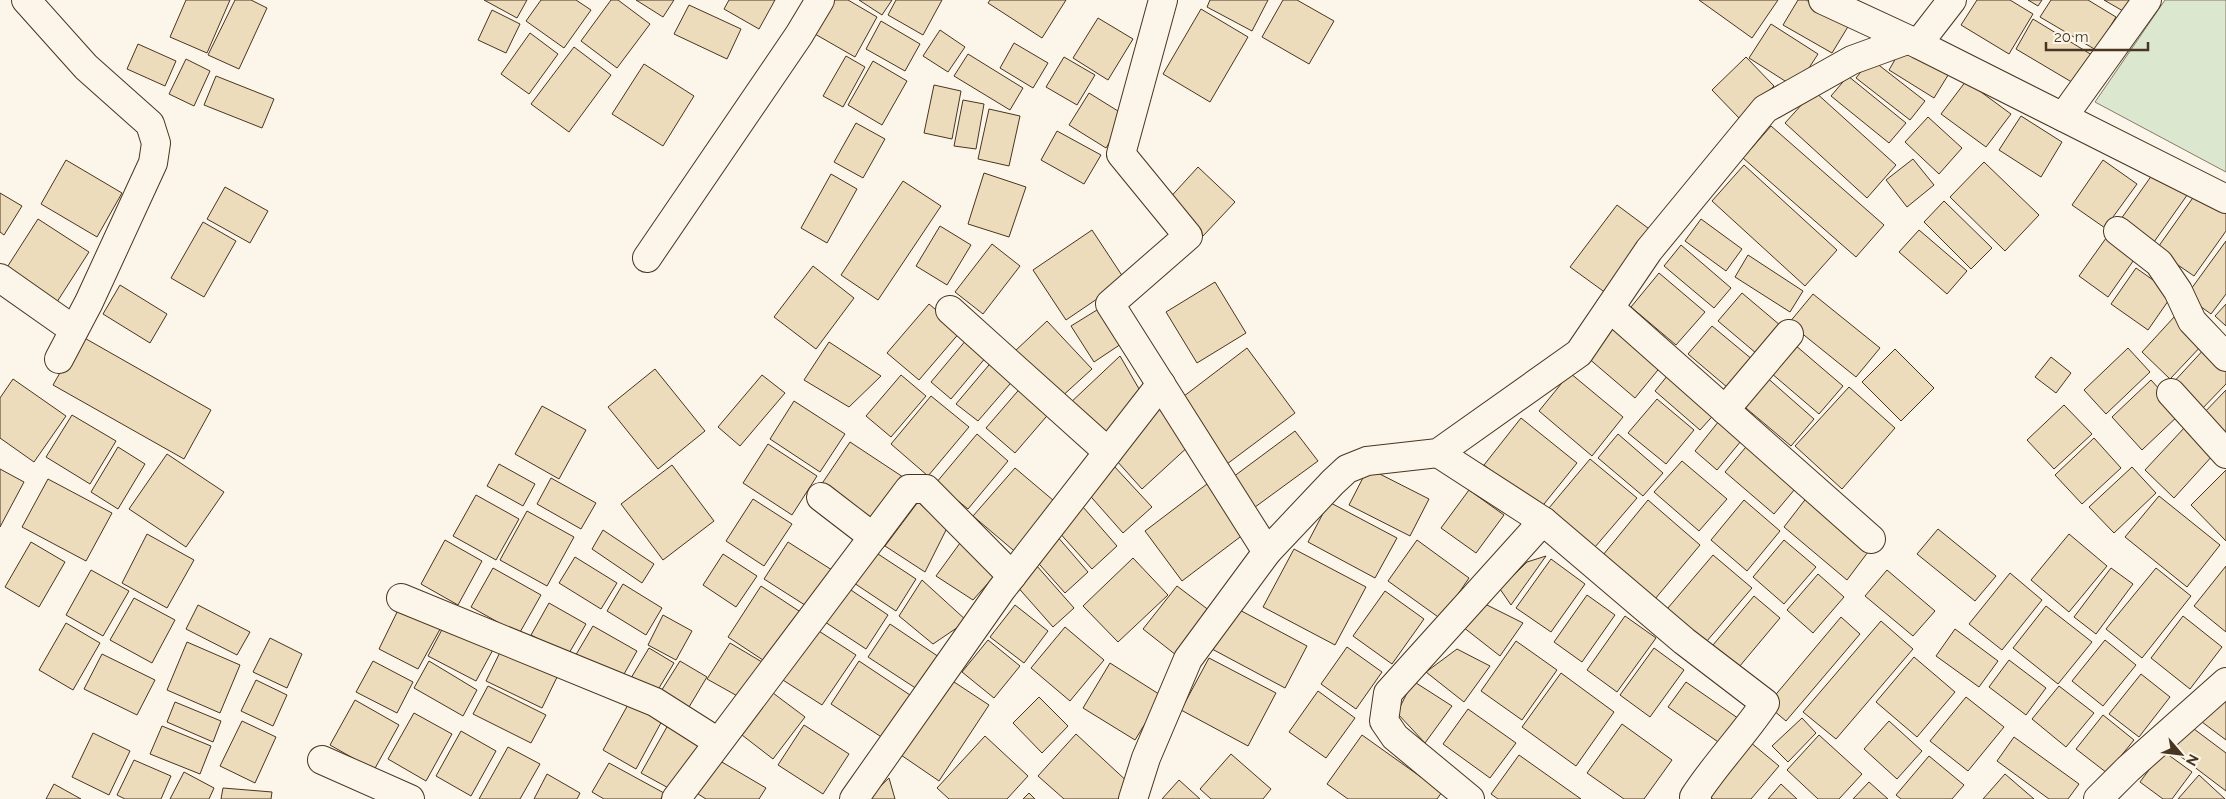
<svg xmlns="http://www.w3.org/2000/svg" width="2226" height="799" viewBox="0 0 2226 799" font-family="Raleway,sans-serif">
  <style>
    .green { fill: #dce7d0; stroke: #887966 }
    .building { fill: #ecdcbc; stroke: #4a3520 }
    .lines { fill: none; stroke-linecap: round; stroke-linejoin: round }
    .minor-casing { stroke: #4a3520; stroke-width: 30 }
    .minor { stroke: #fbf6e9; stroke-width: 28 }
  </style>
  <rect width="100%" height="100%" fill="#fbf6e9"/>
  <path class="green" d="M2165 0H2226V172L2095 102Z"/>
  <g class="building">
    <path d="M186 0H230L207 53 170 37Z"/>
    <path d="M235 0H251L267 8 239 69 208 55Z"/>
    <path d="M484 0H527L517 18Z"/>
    <path d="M541 0H576L591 10 564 48 526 21Z"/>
    <path d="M611 0H618L650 24 617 68 581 41Z"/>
    <path d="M636 0H674L663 17Z"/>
    <path d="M729 0H775L759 29 724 9Z"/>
    <path d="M825 0H848L877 17 855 57 808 30Z"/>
    <path d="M859 0H892L882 15Z"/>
    <path d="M896 0H942L923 35 888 15Z"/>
    <path d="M990 0H1066L1042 38 988 3Z"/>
    <path d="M1210 0H1268L1252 31 1207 7Z"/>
    <path d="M1283 0H1297L1334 21 1309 64 1262 37Z"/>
    <path d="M1699 0H1778L1752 38Z"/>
    <path d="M1798 0H1806L1849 25 1832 53 1783 25Z"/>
    <path d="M1977 0H2010L2033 14 2009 54 1961 25Z"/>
    <path d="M2028 0H2042L2038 6Z"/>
    <path d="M2051 0H2088L2116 17 2096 50 2040 17Z"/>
    <path d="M2104 0H2130L2123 11Z"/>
    <path d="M689 5 741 29 727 59 674 34Z"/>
    <path d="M1201 9 1248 37 1210 102 1163 74Z"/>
    <path d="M492 10 520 24 506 53 478 40Z"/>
    <path d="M1098 18 1133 39 1108 80 1073 58Z"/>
    <path d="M2033 19 2092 55 2075 84 2016 49Z"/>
    <path d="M881 21 920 44 905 71 866 49Z"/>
    <path d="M1771 24 1818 54 1796 88 1749 58Z"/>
    <path d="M940 30 965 47 948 72 923 56Z"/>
    <path d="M530 33 558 54 529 94 501 74Z"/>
    <path d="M1014 43 1048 63 1033 88 1000 68Z"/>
    <path d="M138 44 176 61 165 86 127 69Z"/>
    <path d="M1904 44 1950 72 1934 98 1889 70Z"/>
    <path d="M574 47 611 75 569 132 531 104Z"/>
    <path d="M968 54 1023 88 1010 110 954 76Z"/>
    <path d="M846 56 865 67 843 107 823 96Z"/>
    <path d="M1064 57 1095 75 1077 105 1046 87Z"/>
    <path d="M1746 57 1774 86 1740 119 1712 90Z"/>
    <path d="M186 59 210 71 194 106 169 94Z"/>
    <path d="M1871 59 1925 101 1910 120 1856 78Z"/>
    <path d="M873 61 907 81 882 125 848 105Z"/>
    <path d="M644 64 694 96 663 146 612 114Z"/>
    <path d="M216 76 274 99 262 128 204 105Z"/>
    <path d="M1848 76 1906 123 1889 143 1831 96Z"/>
    <path d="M1966 81 2011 114 1986 147 1941 114Z"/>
    <path d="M934 85 961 91 952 139 924 133Z"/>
    <path d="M1814 91 1896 165 1867 198 1785 123Z"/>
    <path d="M1089 93 1126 116 1106 148 1069 125Z"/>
    <path d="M963 100 984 104 976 149 954 146Z"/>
    <path d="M989 109 1020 116 1009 166 978 159Z"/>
    <path d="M2021 116 2062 142 2041 177 1999 150Z"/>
    <path d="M1928 117 1962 148 1939 174 1905 142Z"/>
    <path d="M856 123 885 139 863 178 834 162Z"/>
    <path d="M1771 126 1884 225 1856 257 1743 158Z"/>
    <path d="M1057 131 1101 155 1084 184 1041 160Z"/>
    <path d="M1913 159 1934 185 1907 207 1886 180Z"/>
    <path d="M66 160 122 193 97 237 41 204Z"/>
    <path d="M2103 160 2137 184 2105 228 2072 205Z"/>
    <path d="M1984 162 2039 215 2005 251 1950 197Z"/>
    <path d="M1744 165 1837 250 1805 286 1712 201Z"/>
    <path d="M1198 167 1235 202 1203 236 1166 202Z"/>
    <path d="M2157 168 2190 191 2149 249 2116 226Z"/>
    <path d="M984 173 1026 187 1009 237 968 224Z"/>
    <path d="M831 174 857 189 827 243 801 228Z"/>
    <path d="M903 181 941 206 878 300 841 275Z"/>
    <path d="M225 187 268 211 250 243 207 219Z"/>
    <path d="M2197 192 2226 212V231L2194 276 2156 250Z"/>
    <path d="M0 193 22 206 4 235 0 232Z"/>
    <path d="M1944 201 1992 248 1971 269 1924 222Z"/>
    <path d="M1617 205 1656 234 1610 296 1570 267Z"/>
    <path d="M38 219 89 252 55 305 4 272Z"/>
    <path d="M1701 219 1742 249 1726 271 1685 241Z"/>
    <path d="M203 222 236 241 204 297 171 278Z"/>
    <path d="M940 226 971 245 947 285 916 266Z"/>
    <path d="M1092 230 1125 280 1066 320 1033 270Z"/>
    <path d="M1919 230 1967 271 1947 294 1899 252Z"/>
    <path d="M2109 234 2138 254 2108 297 2079 276Z"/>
    <path d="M2226 241V294L2211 314 2186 296Z"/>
    <path d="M992 244 1020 266 983 314 955 292Z"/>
    <path d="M1681 245 1731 288 1714 308 1664 266Z"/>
    <path d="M1748 255 1803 291 1790 312 1735 277Z"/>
    <path d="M813 266 854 298 816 349 774 317Z"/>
    <path d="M2136 268 2173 294 2148 330 2111 304Z"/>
    <path d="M1659 273 1705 312 1676 345 1631 307Z"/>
    <path d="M1215 282 1246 333 1197 363 1166 312Z"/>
    <path d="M120 285 167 314 150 343 103 314Z"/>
    <path d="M1742 293 1787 331 1763 359 1718 321Z"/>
    <path d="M1813 294 1880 348 1856 377 1789 323Z"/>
    <path d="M929 304 961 331 919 380 887 353Z"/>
    <path d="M2226 304V326L2215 316Z"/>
    <path d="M1105 305 1127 340 1094 362 1071 326Z"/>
    <path d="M2175 316 2204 343 2170 379 2142 352Z"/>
    <path d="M1047 321 1092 369 1059 399 1014 352Z"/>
    <path d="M1615 326 1662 365 1635 398 1587 357Z"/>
    <path d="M1712 326 1759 365 1734 393 1688 354Z"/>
    <path d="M972 333 992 350 951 399 931 382Z"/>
    <path d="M81 336 211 410 184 459 53 385Z"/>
    <path d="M1788 339 1843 386 1819 414 1764 367Z"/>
    <path d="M829 342 881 376 849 407 804 380Z"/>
    <path d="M2207 346 2226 364V384L2198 413 2170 386Z"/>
    <path d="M1247 348 1295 413 1223 467 1175 403Z"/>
    <path d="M2128 348 2150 372 2106 414 2084 390Z"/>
    <path d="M1895 349 1934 388 1901 421 1862 382Z"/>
    <path d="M1120 356 1142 394 1104 444 1068 405Z"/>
    <path d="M2051 357 2071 373 2056 393 2035 377Z"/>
    <path d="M994 359 1016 377 978 421 956 404Z"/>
    <path d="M655 369 705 431 658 469 608 407Z"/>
    <path d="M1672 370 1719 409 1700 430 1655 391Z"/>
    <path d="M1570 373 1623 417 1592 456 1539 411Z"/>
    <path d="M762 375 785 393 740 446 718 427Z"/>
    <path d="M901 375 926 396 891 437 866 416Z"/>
    <path d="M1764 375 1814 419 1791 446 1740 403Z"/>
    <path d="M13 379 66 416 34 462 0 438V398Z"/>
    <path d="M2151 380 2181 413 2142 450 2112 417Z"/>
    <path d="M1023 385 1052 410 1015 453 986 428Z"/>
    <path d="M1849 387 1895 428 1842 489 1795 446Z"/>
    <path d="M2226 390V432L2222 437 2200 417Z"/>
    <path d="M931 396 969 427 928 476 891 444Z"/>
    <path d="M1657 399 1694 430 1666 464 1628 433Z"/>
    <path d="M794 401 845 434 820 472 770 439Z"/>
    <path d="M1166 404 1191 444 1142 489 1108 451Z"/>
    <path d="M2064 405 2092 434 2054 469 2027 440Z"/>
    <path d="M542 406 586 430 559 479 515 454Z"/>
    <path d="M72 415 116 441 90 484 46 457Z"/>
    <path d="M1723 416 1746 435 1717 470 1695 451Z"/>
    <path d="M1521 418 1577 463 1540 509 1484 465Z"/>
    <path d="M2185 427 2214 454 2174 498 2145 470Z"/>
    <path d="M1295 431 1318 461 1251 510 1229 480Z"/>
    <path d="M977 434 1008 461 968 509 936 483Z"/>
    <path d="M1618 434 1663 473 1643 496 1598 458Z"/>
    <path d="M2094 438 2121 468 2082 504 2055 475Z"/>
    <path d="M1751 441 1800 483 1774 514 1725 472Z"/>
    <path d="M850 442 906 479 878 522 821 485Z"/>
    <path d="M768 444 817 476 792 515 743 483Z"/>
    <path d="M118 447 145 464 118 509 91 492Z"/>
    <path d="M167 454 224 492 186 547 129 509Z"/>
    <path d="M1590 459 1637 498 1589 554 1544 514Z"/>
    <path d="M1682 461 1727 499 1699 531 1654 492Z"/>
    <path d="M499 464 535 484 523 506 487 486Z"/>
    <path d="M672 465 714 521 663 560 621 504Z"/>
    <path d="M1113 465 1152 507 1123 533 1085 490Z"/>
    <path d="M2132 467 2156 493 2114 533 2089 507Z"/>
    <path d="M1015 468 1060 506 1019 555 973 516Z"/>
    <path d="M1368 468 1429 499 1410 536 1349 505Z"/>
    <path d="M0 469 24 482 0 527Z"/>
    <path d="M2226 470V541L2191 505Z"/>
    <path d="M551 478 596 503 581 529 537 504Z"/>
    <path d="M48 479 112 513 86 561 22 527Z"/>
    <path d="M1207 484 1244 534 1182 581 1145 531Z"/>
    <path d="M1469 490 1504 515 1476 553 1441 528Z"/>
    <path d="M1811 492 1871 548 1847 580 1784 527Z"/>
    <path d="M476 495 519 519 496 560 453 536Z"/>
    <path d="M2159 496 2220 545 2187 587 2125 537Z"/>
    <path d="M753 499 792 524 764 566 726 541Z"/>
    <path d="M1648 500 1700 545 1655 599 1603 555Z"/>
    <path d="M1744 500 1780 531 1747 571 1711 540Z"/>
    <path d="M918 502 947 528 925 572 885 546Z"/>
    <path d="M1329 502 1397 538 1375 578 1308 542Z"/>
    <path d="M1083 507 1117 546 1092 569 1057 530Z"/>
    <path d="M527 511 574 537 547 586 500 560Z"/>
    <path d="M1938 529 1996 576 1975 601 1917 554Z"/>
    <path d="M603 530 654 564 642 583 592 549Z"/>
    <path d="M147 534 194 560 167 608 122 583Z"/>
    <path d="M2069 534 2107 566 2069 612 2031 580Z"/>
    <path d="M1056 535 1088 572 1065 593 1032 556Z"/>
    <path d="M445 540 482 561 458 605 421 584Z"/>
    <path d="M1417 540 1469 578 1441 619 1388 581Z"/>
    <path d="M1784 540 1816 567 1784 604 1753 577Z"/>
    <path d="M31 542 65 562 39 607 5 587Z"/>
    <path d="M788 542 832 570 808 607 764 579Z"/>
    <path d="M960 543 997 573 973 600 936 576Z"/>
    <path d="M1294 549 1366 587 1335 645 1263 607Z"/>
    <path d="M872 550 916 579 896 611 851 581Z"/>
    <path d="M723 554 757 576 736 607 703 585Z"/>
    <path d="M1713 555 1752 588 1701 648 1662 615Z"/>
    <path d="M1546 556 1511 605 1500 589 1527 562Z"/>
    <path d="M575 557 617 583 601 609 559 583Z"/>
    <path d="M1133 558 1168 595 1118 642 1083 606Z"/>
    <path d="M1551 559 1585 584 1551 632 1516 608Z"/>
    <path d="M1036 565 1074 608 1053 627 1015 584Z"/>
    <path d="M2226 566V632L2194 606Z"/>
    <path d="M493 568 541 595 519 634 471 607Z"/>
    <path d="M2111 568 2133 584 2096 634 2074 617Z"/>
    <path d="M2156 568 2191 596 2142 658 2106 629Z"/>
    <path d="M91 570 129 591 103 636 66 615Z"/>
    <path d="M1887 570 1935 611 1913 636 1865 596Z"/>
    <path d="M2010 573 2042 600 2002 650 1969 624Z"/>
    <path d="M1818 574 1844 597 1813 633 1787 610Z"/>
    <path d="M922 580 967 621 933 644 899 616Z"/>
    <path d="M623 584 662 608 646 635 607 611Z"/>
    <path d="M842 584 888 615 866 649 819 618Z"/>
    <path d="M761 586 802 613 769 664 728 637Z"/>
    <path d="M1177 586 1210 611 1176 655 1143 629Z"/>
    <path d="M1385 591 1424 619 1392 664 1353 636Z"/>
    <path d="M1587 595 1615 615 1582 662 1554 642Z"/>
    <path d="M1754 596 1780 618 1734 673 1708 651Z"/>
    <path d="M134 598 175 620 152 663 110 640Z"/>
    <path d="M403 600 444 622 418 669 379 649Z"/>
    <path d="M549 603 586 624 568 655 531 635Z"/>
    <path d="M1485 604 1523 623 1500 656 1463 627Z"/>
    <path d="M198 605 250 632 237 655 186 629Z"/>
    <path d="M1015 605 1048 631 1024 663 990 637Z"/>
    <path d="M2046 606 2092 642 2058 684 2013 648Z"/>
    <path d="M1234 607 1307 646 1285 688 1212 649Z"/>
    <path d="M663 615 692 631 676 660 648 645Z"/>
    <path d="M1625 616 1656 638 1617 692 1587 670Z"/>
    <path d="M2183 616 2222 647 2190 689 2151 658Z"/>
    <path d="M1841 617 1860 634 1786 721 1767 705Z"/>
    <path d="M447 620 495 646 476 681 428 656Z"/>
    <path d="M1881 621 1913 649 1836 739 1803 712Z"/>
    <path d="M66 623 100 643 73 690 39 670Z"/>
    <path d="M808 624 856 655 822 705 775 675Z"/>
    <path d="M890 624 939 657 917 689 868 657Z"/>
    <path d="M593 626 637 651 619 683 574 658Z"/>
    <path d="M1065 627 1104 660 1070 701 1031 668Z"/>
    <path d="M1955 629 1998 661 1979 687 1936 656Z"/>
    <path d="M270 638 302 654 287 688 253 672Z"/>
    <path d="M988 640 1020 666 994 698 962 672Z"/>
    <path d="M2105 640 2136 665 2103 706 2072 681Z"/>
    <path d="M1516 641 1557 670 1522 720 1481 691Z"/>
    <path d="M187 642 240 665 220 713 167 690Z"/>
    <path d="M505 642 561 669 542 708 486 681Z"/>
    <path d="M730 643 767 665 741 698 707 679Z"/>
    <path d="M1347 647 1382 672 1356 709 1321 684Z"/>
    <path d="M649 648 674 663 656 693 631 678Z"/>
    <path d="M1654 648 1684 670 1650 717 1620 695Z"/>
    <path d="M1457 649 1490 666 1464 702 1426 672Z"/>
    <path d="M102 654 155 680 137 715 84 689Z"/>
    <path d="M1914 657 1955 692 1917 737 1876 702Z"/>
    <path d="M1209 658 1276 693 1248 746 1181 710Z"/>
    <path d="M2009 660 2046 688 2026 715 1989 687Z"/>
    <path d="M373 661 413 682 397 713 356 692Z"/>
    <path d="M429 661 477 690 463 716 414 688Z"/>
    <path d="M680 661 707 677 686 712 658 696Z"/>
    <path d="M859 661 910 695 883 738 831 704Z"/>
    <path d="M1110 663 1162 696 1135 740 1083 708Z"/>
    <path d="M1561 673 1614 712 1576 766 1522 727Z"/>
    <path d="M2141 674 2170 697 2139 737 2109 714Z"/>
    <path d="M948 678 989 705 939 781 901 755Z"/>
    <path d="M256 680 287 695 273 726 241 711Z"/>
    <path d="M1413 681 1452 706 1425 743 1397 713Z"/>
    <path d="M1686 682 1742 721 1724 746 1668 707Z"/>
    <path d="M488 686 546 715 531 743 473 714Z"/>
    <path d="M2059 686 2094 713 2066 747 2032 719Z"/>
    <path d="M1318 691 1355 718 1326 758 1289 732Z"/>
    <path d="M773 693 805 717 773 759 742 735Z"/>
    <path d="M1039 697 1068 726 1042 753 1013 723Z"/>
    <path d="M1966 697 2004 727 1968 771 1930 741Z"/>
    <path d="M2220 697 2226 701V740L2202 722Z"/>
    <path d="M355 700 399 725 374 770 330 745Z"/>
    <path d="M630 701 663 719 636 769 603 750Z"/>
    <path d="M175 702 221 721 213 742 167 722Z"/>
    <path d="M1468 709 1516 743 1490 778 1443 744Z"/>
    <path d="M414 713 452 734 426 781 388 759Z"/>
    <path d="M2103 715 2134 740 2107 773 2076 749Z"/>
    <path d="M1802 718 1816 733 1788 762 1772 746Z"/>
    <path d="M242 721 276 737 255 783 220 766Z"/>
    <path d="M1889 721 1922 751 1897 779 1864 749Z"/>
    <path d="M1622 724 1672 760 1644 799H1624L1587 773Z"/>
    <path d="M668 725 700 743 674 791 641 773Z"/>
    <path d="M804 725 849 754 823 794 778 765Z"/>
    <path d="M162 726 211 746 200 774 150 754Z"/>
    <path d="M2190 726 2226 753V791L2172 750Z"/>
    <path d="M461 731 496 751 471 796 436 776Z"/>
    <path d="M93 733 130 751 109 795 72 777Z"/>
    <path d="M1076 734 1131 785 1121 799H1064L1038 776Z"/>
    <path d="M1362 735 1442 792 1437 799H1348L1327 784Z"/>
    <path d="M1819 735 1862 774 1839 799H1818L1787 770Z"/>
    <path d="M985 736 1028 776 1007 799H949L937 788Z"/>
    <path d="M1744 737 1779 766 1751 799H1713L1701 789Z"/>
    <path d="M2014 737 2079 784 2068 799H2049L1997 761Z"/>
    <path d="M508 747 540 764 520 799H479Z"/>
    <path d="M2163 751 2192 772 2172 799H2163L2140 782Z"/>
    <path d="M1231 754 1271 789 1263 799H1211L1200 789Z"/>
    <path d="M1519 755 1581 799H1498L1491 794Z"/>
    <path d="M1929 756 1964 785 1952 799H1901L1896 795Z"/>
    <path d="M715 758 766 788 759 799H706L695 792Z"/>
    <path d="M134 760 171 776 161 799H125L117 795Z"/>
    <path d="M609 763 664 793 661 799H604L592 792Z"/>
    <path d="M184 772 214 788 209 799H170Z"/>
    <path d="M547 774 580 793 577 799H534Z"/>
    <path d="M2005 774 2034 799H1983Z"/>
    <path d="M2199 775 2225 799H2178Z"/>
    <path d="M889 778 895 799H867Z"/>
    <path d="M1179 780 1200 799H1162Z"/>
    <path d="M1869 782 1888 799H1853Z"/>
    <path d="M54 784 81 799H46Z"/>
    <path d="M1781 784 1797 799H1768Z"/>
    <path d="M223 788 272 792 271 799H221Z"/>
    <path d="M1029 793 1035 799H1023Z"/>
  </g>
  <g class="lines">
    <defs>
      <g id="minor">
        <path d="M26 0 86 67 150 124 156 143 153 163 89 302 59 359"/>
        <path d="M1163 0 1121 154 1188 236 1110 304 1267 552"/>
        <path d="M1823 0 1918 44 2226 199"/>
        <path d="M1918 44 1952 0"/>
        <path d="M2063 117 2147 0"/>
        <path d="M2118 231 2159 263 2178 291 2192 321 2226 357"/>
        <path d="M647 258 799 35 820 0"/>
        <path d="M0 278 74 330"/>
        <path d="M1610 308 1871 539"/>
        <path d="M950 310 1108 452"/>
        <path d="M2171 393 2226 454"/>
        <path d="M1725 410 1789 334"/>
        <path d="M1438 453 1543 521 1684 641 1765 703C1743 736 1716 763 1694 797L1697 799"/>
        <path d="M821 497 873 537"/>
        <path d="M401 598 655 702 718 742"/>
        <path d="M322 760 410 799"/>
        <path d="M676 799 909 489H926L1012 576"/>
        <path d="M854 799 1001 590 1161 384"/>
        <path d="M1133 799 1146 758 1188 659 1267 552 1333 482 1347 469 1367 461 1438 453 1579 353 1649 250 1765 109 1852 60 1907 40"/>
        <path d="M1470 799 1395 737 1384 721 1388 693 1543 521"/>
        <path d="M2098 799 2128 769 2226 682"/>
      </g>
    </defs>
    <use href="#minor" class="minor-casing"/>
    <use href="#minor" class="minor"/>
  </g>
  <g transform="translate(2181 754) rotate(118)" stroke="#fbf6e9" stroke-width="4" paint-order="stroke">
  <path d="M0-4L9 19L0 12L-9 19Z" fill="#4a3520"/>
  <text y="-8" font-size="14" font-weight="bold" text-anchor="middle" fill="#4a3520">N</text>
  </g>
  <path d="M2046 42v8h102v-8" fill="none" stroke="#4a3520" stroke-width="2.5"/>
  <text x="2054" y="42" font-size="15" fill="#4a3520" stroke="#fbf6e9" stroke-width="4" paint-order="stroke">20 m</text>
</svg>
